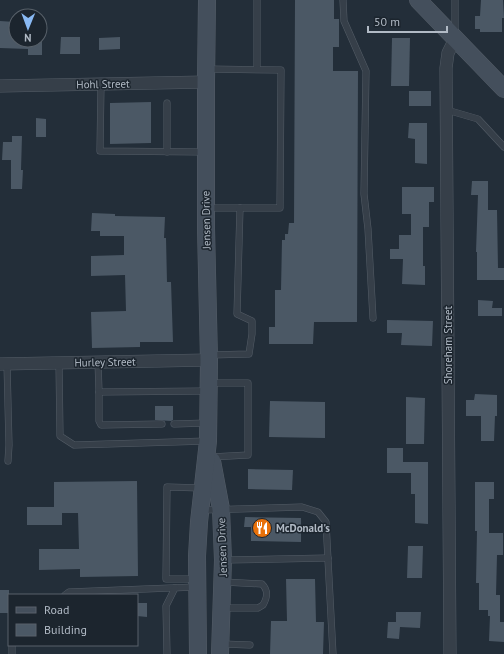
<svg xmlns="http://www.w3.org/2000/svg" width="504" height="654" viewBox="0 0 504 654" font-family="'PT Sans',sans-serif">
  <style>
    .building { fill: #4b5865 }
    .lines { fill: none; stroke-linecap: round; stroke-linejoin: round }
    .lane-casing { stroke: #545d67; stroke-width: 7 }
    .street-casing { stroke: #545d67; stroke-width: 13 }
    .secondary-casing { stroke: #545d67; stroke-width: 18 }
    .lane { stroke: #363f49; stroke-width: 6 }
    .street { stroke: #363f49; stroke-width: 12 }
    .secondary { stroke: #444f5c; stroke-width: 17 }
    .labels { text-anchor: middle; stroke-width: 3; stroke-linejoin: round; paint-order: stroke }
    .street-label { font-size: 11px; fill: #b1bac5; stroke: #1c252e }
    .poi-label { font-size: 11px; font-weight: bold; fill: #b1bac5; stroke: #1c252e; text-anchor: start }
  </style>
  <rect width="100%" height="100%" fill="#232e39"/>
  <g class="building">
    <path d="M295 0H334V19H339V47H333V71H358L357 322H314L313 344H269V327H275V290H281L282 240H285V234H288L289 223H294Z"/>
    <path d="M481 0H503L504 18H502V32H480V29H475V16H480Z"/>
    <path d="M0 21 15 22V40H42V55H28V49L0 48Z"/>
    <path d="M61 37H80V54H60Z"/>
    <path d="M120 37V49L99 50V38Z"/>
    <path d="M392 38H410L409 86H391Z"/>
    <rect x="409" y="91" width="22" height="15"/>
    <path d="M151 102V143L110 144V103Z"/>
    <path d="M36 118 46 119V137H36Z"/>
    <path d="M409 123H427V164L415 163V139L408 138Z"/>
    <path d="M12 136H22L21 170H23L22 189H11V160H2L3 142H12Z"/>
    <path d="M472 181H488V210H497L498 268H504V280H477V252H476L478 195H471Z"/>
    <path d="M402 187H434V202H429V227H423V266H425V285L402 284 403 259H390V249H399V235H411V214H402Z"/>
    <path d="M92 213 115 214V216L165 217 164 238H166L167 282H171L173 342H140V347L92 348 91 312 126 311 125 275 91 276V256L124 255V236H100V231H91Z"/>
    <path d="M478 300 493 301 492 308H502V316H478Z"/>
    <path d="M387 320 433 321 432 346 401 345 402 333H387Z"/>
    <path d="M475 394 497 395V416H495L494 441H481V416H466V400H474Z"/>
    <path d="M406 397 425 398 424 444H406Z"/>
    <path d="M270 401 325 402V438L269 437Z"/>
    <path d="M155 406H173V420L171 421 155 420Z"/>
    <path d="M387 448H403V462H428V524L415 523V494H411V473H387Z"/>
    <path d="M248 469 293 470 292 490 248 489Z"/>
    <path d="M137 481 138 576 80 577V569L39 570V549H79L78 513H62V525H27V507H54V482Z"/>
    <path d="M475 482H494V499H489V533H503V555H497L496 595H500V622H504V642L489 641 490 616H488V610H479V583H476L477 531H475Z"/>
    <path d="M245 517 301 518V542L251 541V527H244Z"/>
    <path d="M408 546H423L422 578H407Z"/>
    <path d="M286 579H315L316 622H324L323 654H270L271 621H287Z"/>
    <rect x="0" y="590" width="9" height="23"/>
    <path d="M137 603H147V617L137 616Z"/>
    <path d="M396 612H421L420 628 400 627 399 639 387 638 388 622H396Z"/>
  </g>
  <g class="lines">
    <defs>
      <g id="lane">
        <path d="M257 0V69"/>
        <path d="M343 0 344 21 366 71 364 194 368 229 373 318"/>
        <path d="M455 0V33"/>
        <path d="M101 84 100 151 204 152"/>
        <path d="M167 103V152"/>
        <path d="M447 110 478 119 504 147"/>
        <path d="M207 208H280L281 70 207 69"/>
        <path d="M210 355 249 354 252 334V321L237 314 240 208"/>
        <path d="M98 361 99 392 207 391"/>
        <path d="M59 363 60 436 74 445 207 441"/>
        <path d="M7 364 9 445 8 461"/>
        <path d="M210 383H248V455L211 457"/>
        <path d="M99 392V421L101 425 162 424"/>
        <path d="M174 424 207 423"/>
        <path d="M203 510 302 507 318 512 326 522 333 654"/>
        <path d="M225 560 328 558"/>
        <path d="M196 579H166L167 487 202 488"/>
        <path d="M65 595 69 592 196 587"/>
        <path d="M222 608H258L263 605C267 598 269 591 262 584L224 582"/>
        <path d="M222 644 250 645"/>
        <path d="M12 645V654"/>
        <path d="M167 654 166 606 175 588"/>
      </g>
      <g id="street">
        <path d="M0 86 206 82"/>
        <path d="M0 364 209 360"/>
        <path d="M450 654 446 68 448 53 455 39"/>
      </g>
      <g id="secondary">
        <path d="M418 0 504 89"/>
        <path d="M212 461 221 509 223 560 220 654"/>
        <path d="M198 654 197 556 199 522 208 441 209 360 206 228V82L207 0"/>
      </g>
    </defs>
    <use href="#lane" class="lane-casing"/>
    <use href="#street" class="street-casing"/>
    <use href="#secondary" class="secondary-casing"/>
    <use href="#lane" class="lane"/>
    <use href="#street" class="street"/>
    <use href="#secondary" class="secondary"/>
  </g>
  <defs>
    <symbol id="restaurant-disc" viewBox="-11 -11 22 22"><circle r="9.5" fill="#e8710a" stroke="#1c252e"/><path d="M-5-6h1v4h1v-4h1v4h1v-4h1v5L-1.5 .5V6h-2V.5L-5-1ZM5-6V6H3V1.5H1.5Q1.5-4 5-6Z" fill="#fff"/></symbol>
  </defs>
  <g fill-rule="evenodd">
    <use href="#restaurant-disc" x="251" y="517" width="22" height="22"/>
  </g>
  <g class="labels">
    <g class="street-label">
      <text transform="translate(103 84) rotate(-1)" y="4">Hohl Street</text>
      <text transform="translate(206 220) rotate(-91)" y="4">Jensen Drive</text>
      <text transform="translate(448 345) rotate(-90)" y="4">Shoreham Street</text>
      <text transform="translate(105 362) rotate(-1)" y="4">Hurley Street</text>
      <text transform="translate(222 547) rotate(-92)" y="4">Jensen Drive</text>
    </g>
    <g class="poi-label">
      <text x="276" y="532">McDonald's</text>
    </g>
  </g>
  <rect x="8" y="594" width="130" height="52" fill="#1c252e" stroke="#58616a"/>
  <rect x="16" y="607" width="20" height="6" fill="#444f5c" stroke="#58616a"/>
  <text x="44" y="614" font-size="12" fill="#b1bac5">Road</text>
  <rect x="16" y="624" width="20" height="12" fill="#4b5865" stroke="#58616a"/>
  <text x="44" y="634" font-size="12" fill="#b1bac5">Building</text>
  <g transform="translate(28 28) rotate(181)"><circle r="19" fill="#1c252e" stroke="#58616a"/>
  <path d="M0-3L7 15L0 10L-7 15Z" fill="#89b9f3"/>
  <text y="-6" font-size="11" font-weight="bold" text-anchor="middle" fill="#b1bac5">N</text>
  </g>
  <path d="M368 26v6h79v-6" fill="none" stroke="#b1bac5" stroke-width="2"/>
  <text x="374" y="26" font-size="12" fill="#b1bac5" stroke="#1c252e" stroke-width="3" paint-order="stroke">50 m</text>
</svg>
